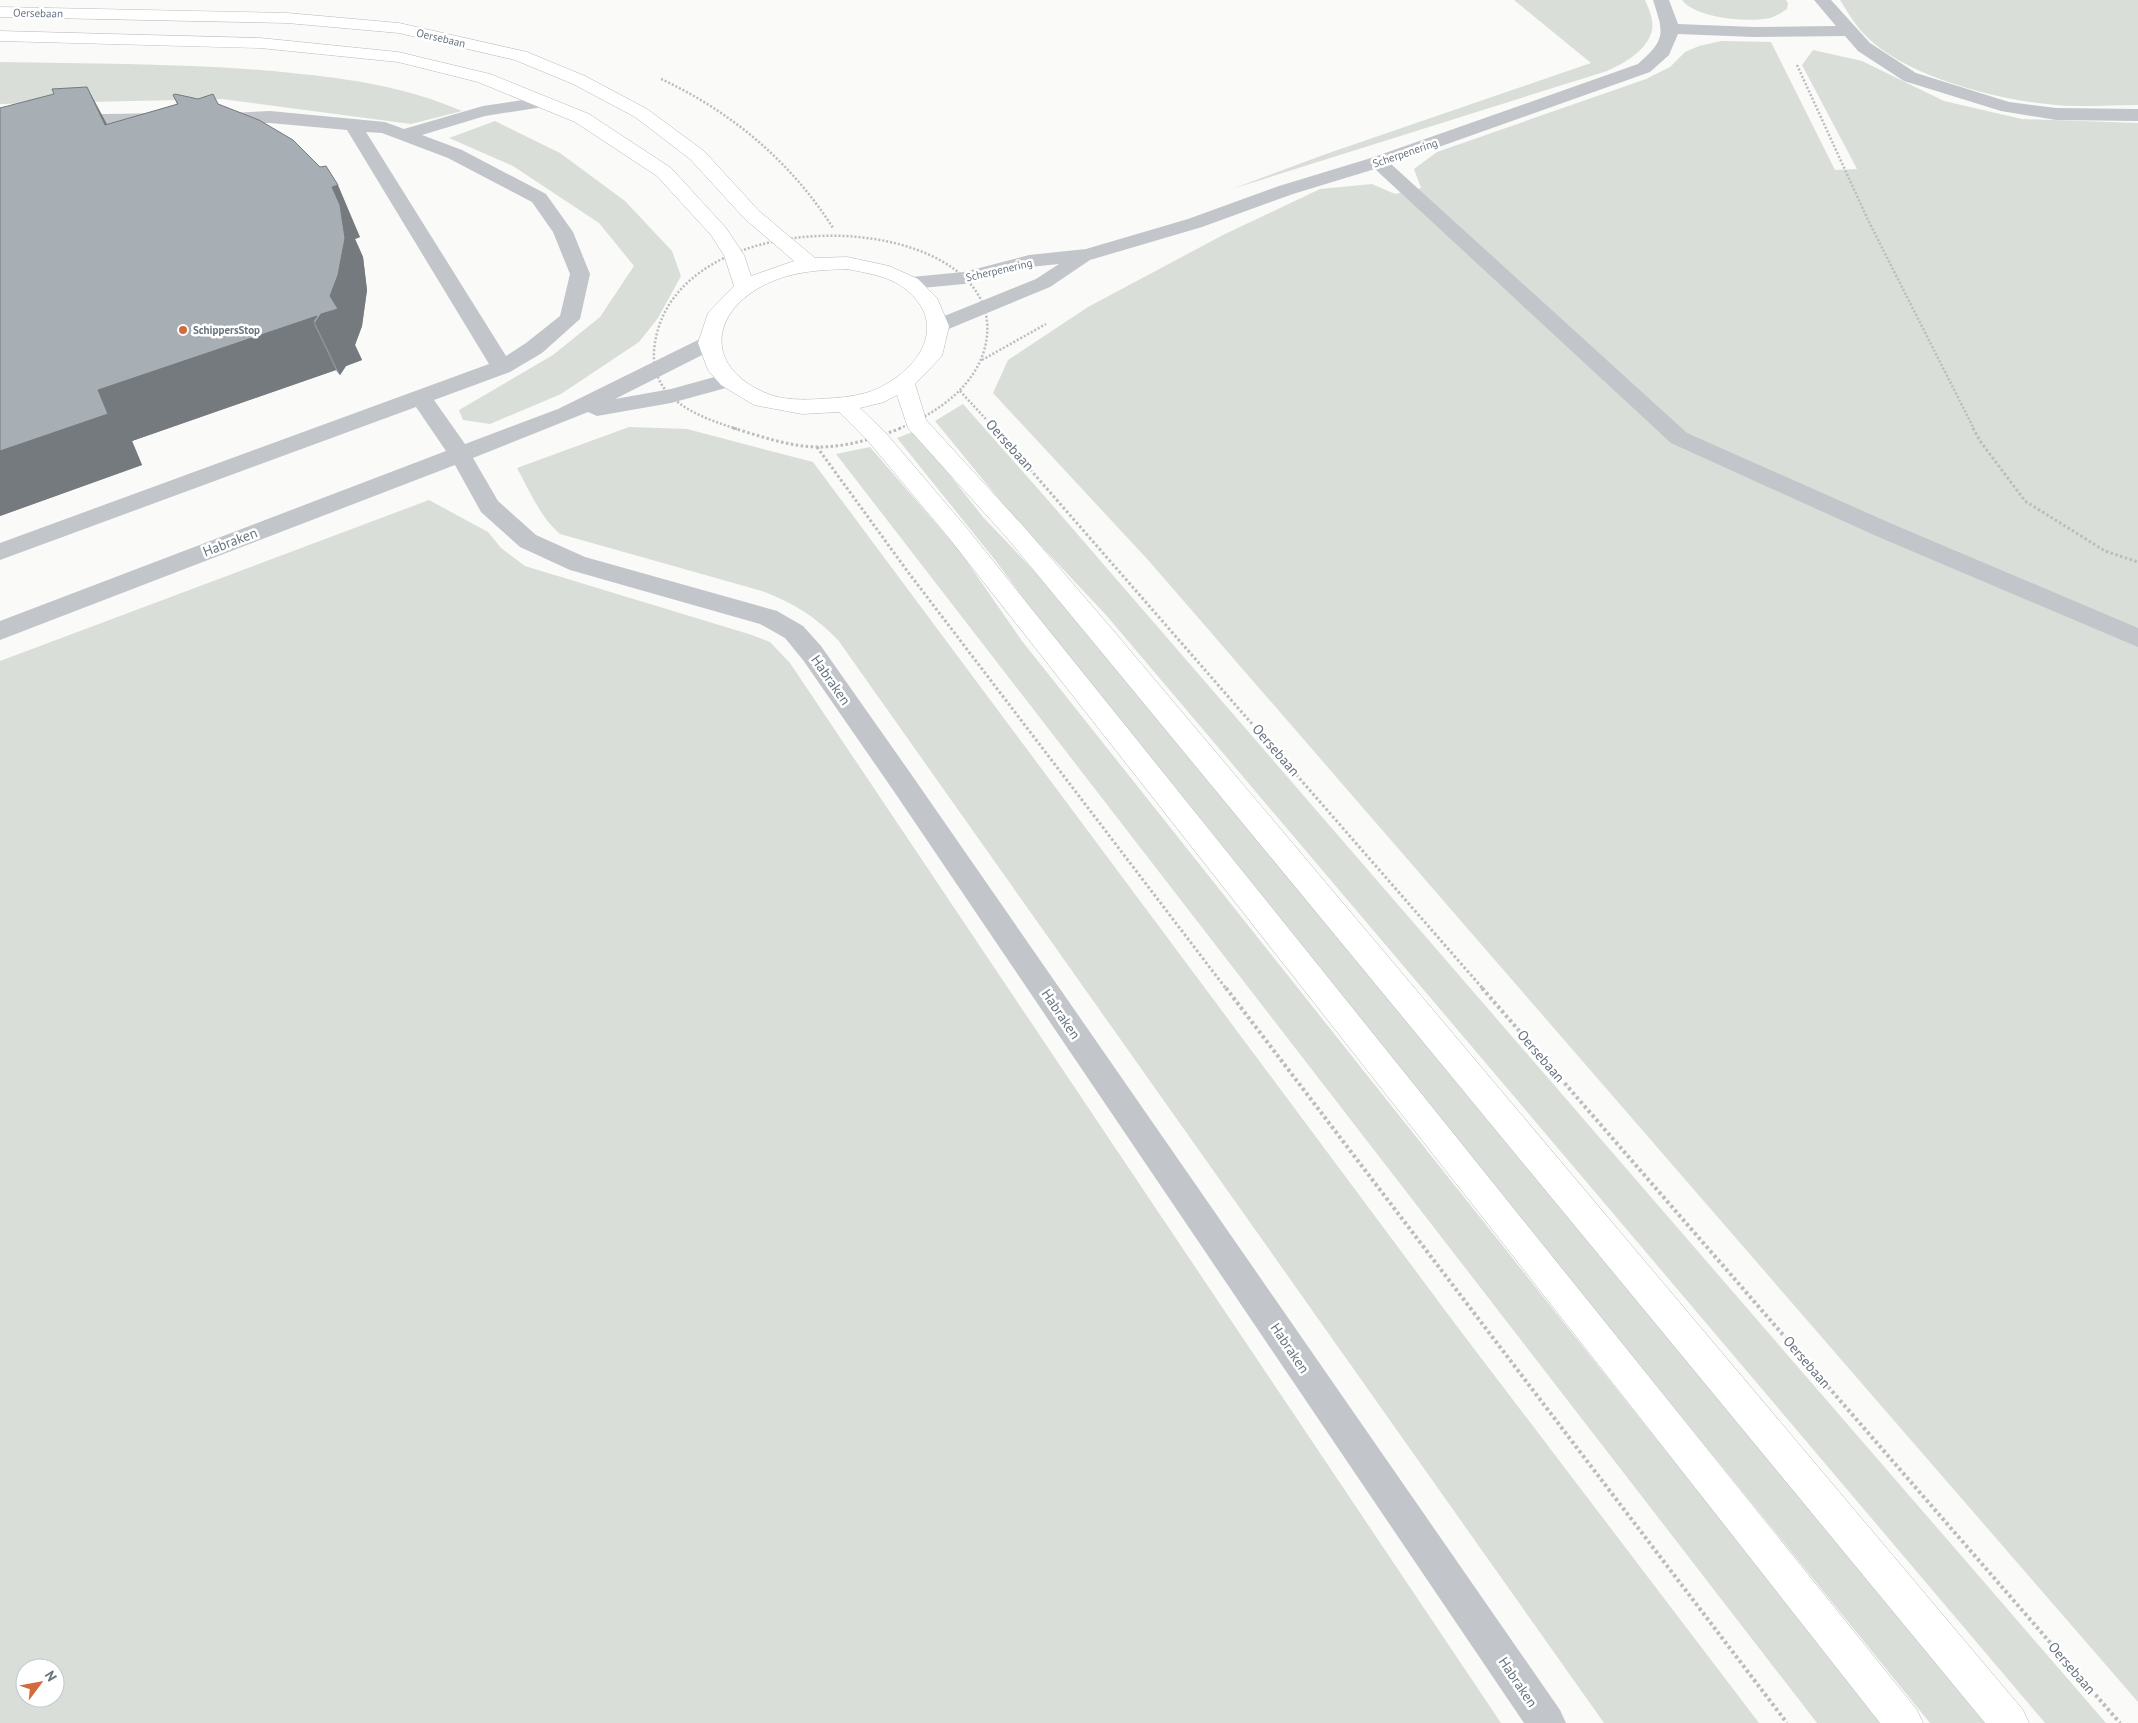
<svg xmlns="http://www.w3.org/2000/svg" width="2138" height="1723" viewBox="0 0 2138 1723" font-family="'PT Sans',sans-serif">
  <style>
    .green { fill: #daded8; fill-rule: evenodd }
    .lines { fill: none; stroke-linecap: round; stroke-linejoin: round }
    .major-casing { stroke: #b6b9bd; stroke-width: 1 }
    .path-far2 { stroke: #babdc0; stroke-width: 2.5; stroke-dasharray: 2 2; stroke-linecap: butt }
    .path-far1 { stroke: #babdc0; stroke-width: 3; stroke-dasharray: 2.5 2.5; stroke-linecap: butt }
    .path { stroke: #babdc0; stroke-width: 4; stroke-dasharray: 3 3; stroke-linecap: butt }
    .minor { fill: #c2c5c9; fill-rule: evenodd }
    .major { fill: #fff; fill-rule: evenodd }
    .wall { fill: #90969b }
    .shaded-wall { fill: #757a7e }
    .building { fill: #a7aeb4; stroke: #757a7e }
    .poi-dot { fill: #d36a3e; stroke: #fff; stroke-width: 2 }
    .labels { text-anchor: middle; stroke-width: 5; stroke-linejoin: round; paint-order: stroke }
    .far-street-label { font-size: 11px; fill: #677480; stroke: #fff }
    .far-poi-label { font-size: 11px; font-weight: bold; fill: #677480; stroke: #fff; text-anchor: start }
    .street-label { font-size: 14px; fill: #677480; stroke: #fff }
  </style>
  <rect width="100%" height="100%" fill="#fafaf8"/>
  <g class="green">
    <path d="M1514 0H1645C1649 9 1654 20 1652 30 1648 50 1623 64 1607 71L1232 189 1326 154 1591 63Z"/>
    <path d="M1682 0H1786L1788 3 1787 9C1781 13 1777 16 1770 18 1749 23 1695 18 1682 0Z"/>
    <path d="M1840 0H2138V105C2108 105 2076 108 2047 104 1993 99 1902 75 1864 34 1855 25 1847 11 1840 0Z"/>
    <path d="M1721 41 1771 42 1835 170 1857 169 1802 65 1813 50 1862 61 1944 101 2022 119 2138 123V1702L1149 561 993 393 1008 360 1088 307 1223 235 1320 189 1372 184 1395 194 1421 188 1414 169 1437 152 1646 79 1670 67 1685 52 1699 46Z"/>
    <path d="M0 62C97 64 195 63 292 73 352 79 406 87 462 111L411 124 222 99 0 104Z"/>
    <path d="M495 121 560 153 625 201 672 251 681 276 658 318 639 342 561 394 490 424 463 420 459 410 553 355 600 317 634 266 599 223 513 166 449 138Z"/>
    <path d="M963 404 1047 499 2106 1723H2045L1106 615 1012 515 935 421Z"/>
    <path d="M629 427 687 429 813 462 1456 1325 1759 1723H1604L838 640C815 616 793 603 762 591L560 534C540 517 529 490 517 468Z"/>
    <path d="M915 431 983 517 1058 596 1994 1723H1930L1086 682 995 560 897 438Z"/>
    <path d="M870 447 959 550 1022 641 1882 1723H1817L836 454Z"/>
    <path d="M429 500 488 532 501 548 525 566 752 635 770 642 790 663 1501 1723H0V661ZM25 1668H55V1698H25Z"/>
  </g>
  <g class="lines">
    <defs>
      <path id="major" d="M0 7 287 13 399 23 527 52 585 76 647 109 704 151 759 211 815 258 847 257 889 266 918 279 937 298 949 326 942 356 915 384 926 420 1024 527 1112 629 2023 1710 2029 1723H1985L1094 643 1008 539 908 428 897 395 884 402 860 408 885 432 965 526 1917 1710 1923 1723H1880L949 538 869 442 839 412 802 414 754 405 721 385 708 370 698 343 708 313 734 286 724 255 711 235 657 176 575 122 478 82 398 62 260 48 0 41V31L260 38 398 52 490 74 589 114 671 168 726 228 744 255 751 276 794 261 745 219 690 159 635 117 573 84 515 60 399 33 287 23 0 17ZM847 269C866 273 889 276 904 288 954 326 914 376 869 392 853 397 837 398 820 399 804 400 783 400 768 394 699 366 712 306 773 281 797 271 821 270 847 269Z"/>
    </defs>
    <use href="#major" class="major-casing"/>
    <g class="path-far2">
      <path d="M1797 65 1868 220 1974 429"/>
      <path d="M661 79C732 112 791 162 833 228"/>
      <path d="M982 360 1046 324"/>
      <path d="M960 391 995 429"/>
      <path d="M737 429C699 417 651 400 654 351 667 186 1031 208 983 354 970 391 933 415 898 429"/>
    </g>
    <g class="path-far1">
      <path d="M733 428C760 436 790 447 819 447 847 447 876 438 901 428"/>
      <path d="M994 428 1484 990"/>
      <path d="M1973 428 1980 441 2025 501 2105 551 2138 562"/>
      <path d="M817 447 908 572 1227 990"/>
    </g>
    <g class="path">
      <path d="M1226 988 1787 1723"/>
      <path d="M1482 988 2120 1723"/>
    </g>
    <g class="minor">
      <path d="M1653 0H1669L1678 24 1754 27 1836 26 1814 0H1831L1870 43 1916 73 2009 102 2056 108 2138 109V121L2056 120 2001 111 1904 81 1858 51 1845 36 1754 37 1678 34 1669 55 1650 72 1391 164 1687 433 1890 523 2138 628V647L1874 535 1671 443 1375 169 1293 194 1202 227 1090 260 1050 287 939 333 932 331 929 326 932 321 1036 279 1059 264 1030 267 964 284 911 289 904 287 901 283 904 279 911 277 964 272 1029 255 1086 249 1188 219 1279 186 1371 158 1638 64C1666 39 1664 34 1653 0Z"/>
      <path d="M543 97 549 98 552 102 549 106 485 116 422 135 462 150 546 194 573 232 590 274 580 319 542 353 510 372 434 400 465 444 558 409 702 338 709 336 716 338 720 343 716 348 615 399 671 389 729 373 737 375 740 380 737 385 671 403 597 416 588 412 473 458 498 501 536 535 585 557 777 611 803 626 821 646 911 774 1560 1710 1566 1723H1524L893 790 803 660 785 638 760 624 570 570 520 547 481 512 455 465 0 640V621L446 451 416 407 0 560V543L489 364 347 130 270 123 216 124 209 122 207 118 209 114 270 111 385 122 404 129 483 106ZM366 132 382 133 448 158 532 202 553 232 570 274 560 316 526 343 506 356Z"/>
      <path d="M161 113 168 115 170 119 168 123 0 128V116Z"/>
    </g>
    <use href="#major" class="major"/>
  </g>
  <path class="wall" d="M173 95 218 104 360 237 355 239 363 257 367 290 362 326 355 345 362 360 346 366 340 375 338 373 336 370 132 441 142 465 0 516V107V108L107 125 177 104Z"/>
  <g class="shaded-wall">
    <path d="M87 87 115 139 105 125Z"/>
    <path d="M338 185 360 237 355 239 363 257 367 290 362 326 355 345 362 360 346 366 340 375 315 323 313 322 336 370 132 441 142 465 0 516V451L98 390 330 296 332 187Z"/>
  </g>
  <path class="building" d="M87 87 105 125 178 104 173 95 175 94 198 99 213 94 218 104 259 120 293 140 320 167 326 166 338 185 332 187 340 205 345 238 338 275 330 296 338 309 321 314 315 323 313 322 317 316 98 390 108 414 0 451V108L54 94 52 89Z"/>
  <circle class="poi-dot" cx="183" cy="330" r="5"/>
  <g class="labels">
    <g class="far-street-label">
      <text transform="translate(38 13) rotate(1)" y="4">Oersebaan</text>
      <text transform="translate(441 38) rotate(13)" y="4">Oersebaan</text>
      <text transform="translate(1405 153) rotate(-19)" y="4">Scherpenering</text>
      <text transform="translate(999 270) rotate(-13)" y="4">Scherpenering</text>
    </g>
    <g class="far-poi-label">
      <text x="193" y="334">SchippersStop</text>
    </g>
    <g class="street-label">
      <text transform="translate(1010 445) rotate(48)" y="5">Oersebaan</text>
      <text transform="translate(230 542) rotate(-21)" y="5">Habraken</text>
      <text transform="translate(831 680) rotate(55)" y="5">Habraken</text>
      <text transform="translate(1276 750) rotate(49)" y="5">Oersebaan</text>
      <text transform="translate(1061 1014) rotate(56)" y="5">Habraken</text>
      <text transform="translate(1541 1056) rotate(49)" y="5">Oersebaan</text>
      <text transform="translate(1290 1348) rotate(56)" y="5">Habraken</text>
      <text transform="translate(1807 1362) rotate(49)" y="5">Oersebaan</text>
      <text transform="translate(2072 1668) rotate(49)" y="5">Oersebaan</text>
      <text transform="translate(1518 1682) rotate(56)" y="5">Habraken</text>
    </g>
  </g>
  <g transform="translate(40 1683) rotate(58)"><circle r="24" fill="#ffffff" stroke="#c2c7cc"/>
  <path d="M0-4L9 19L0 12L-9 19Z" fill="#d36a3e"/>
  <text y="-8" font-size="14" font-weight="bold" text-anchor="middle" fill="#677480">N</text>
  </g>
</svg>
